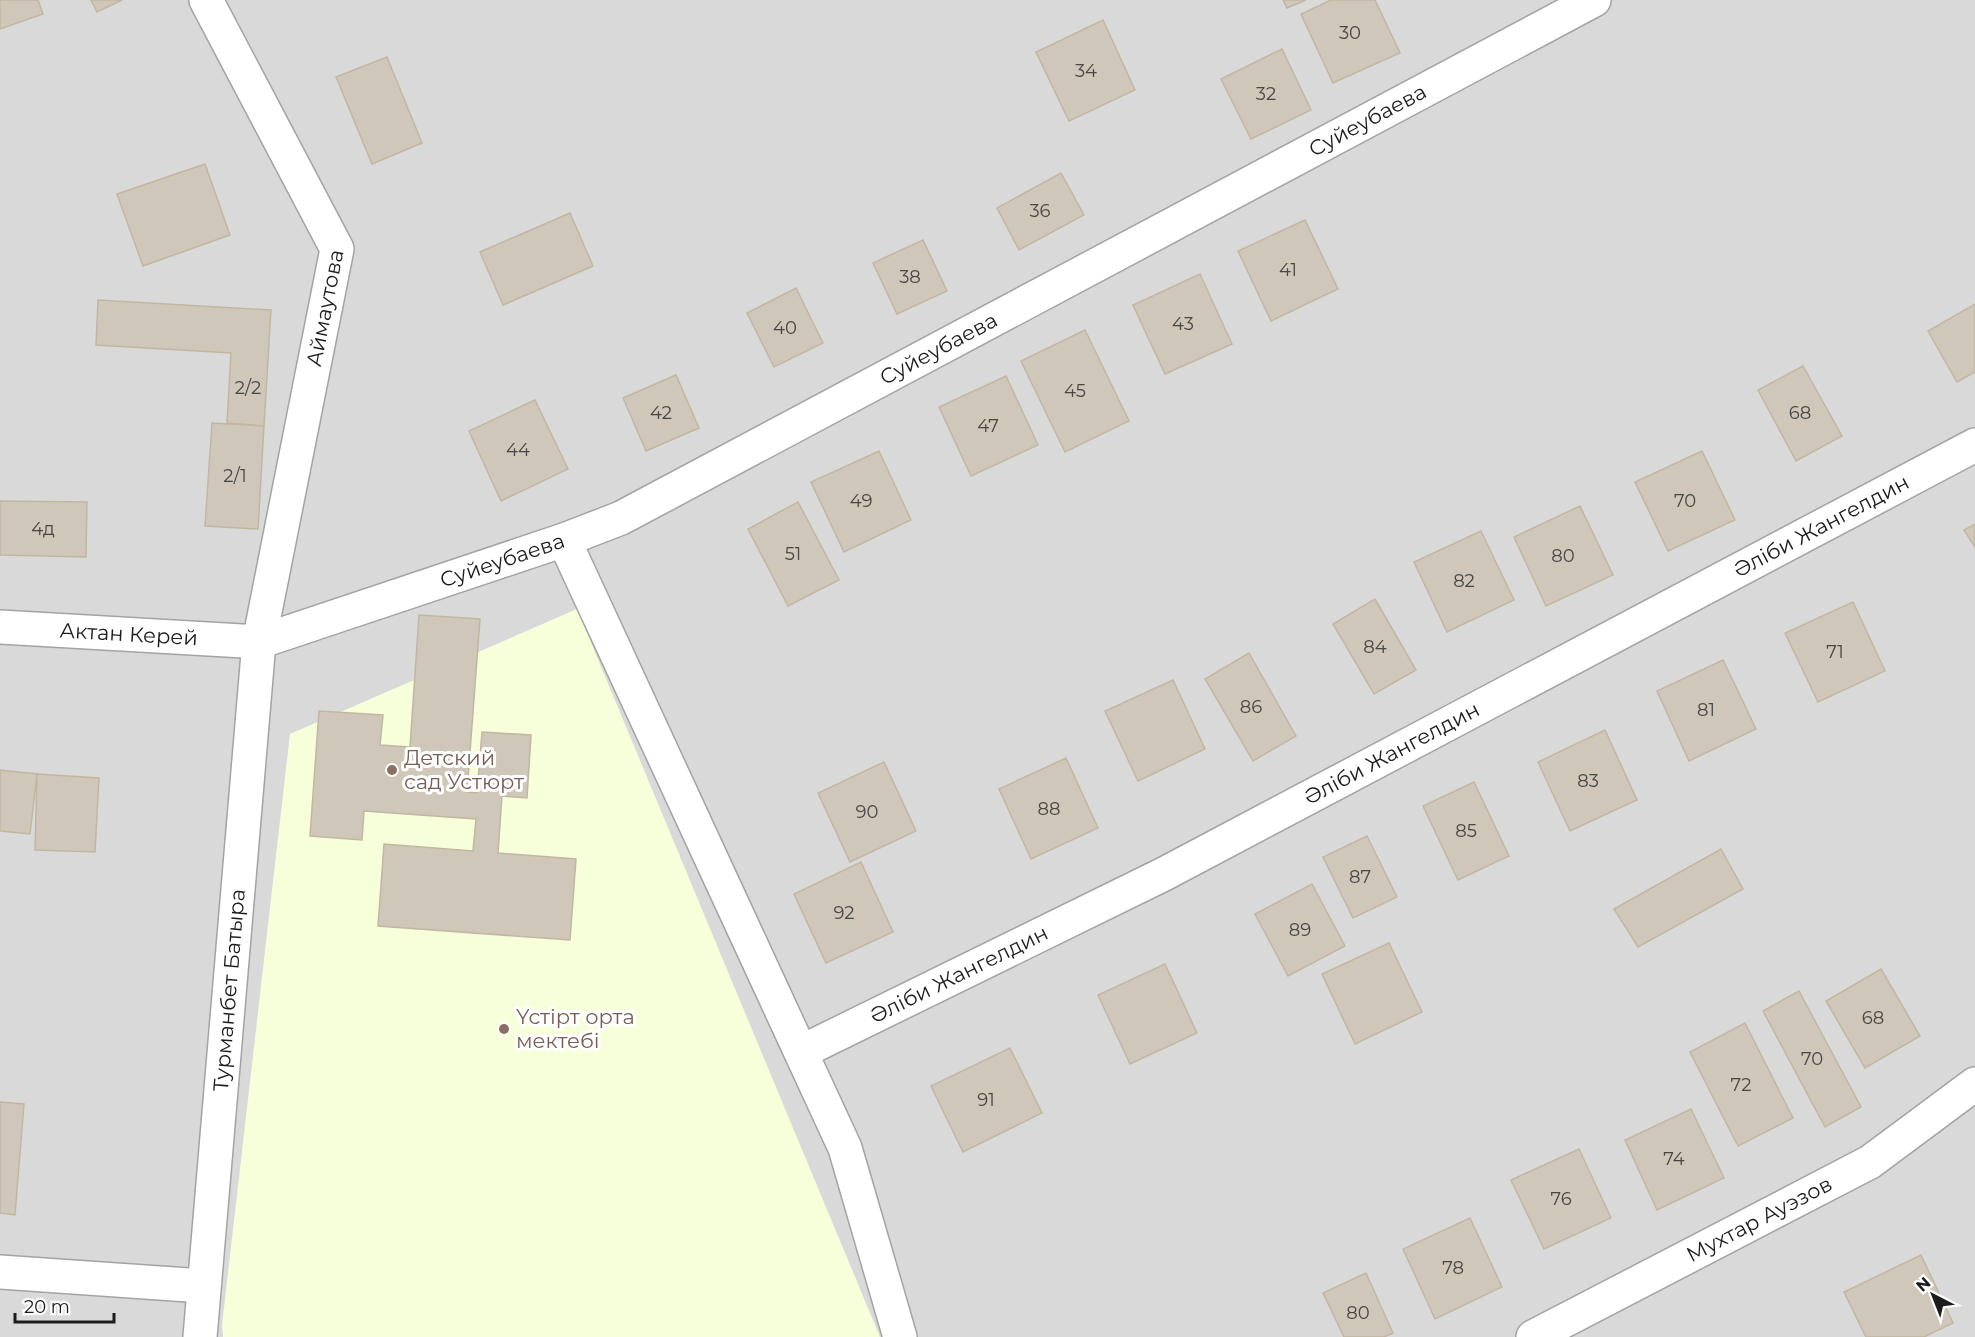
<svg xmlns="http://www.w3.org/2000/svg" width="1975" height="1337" viewBox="0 0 1975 1337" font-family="Montserrat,sans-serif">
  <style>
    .residential { fill: #dad9d9 }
    .education { fill: #f6ffd9 }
    .building { fill: #cfc7b9; stroke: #c1b7a1; stroke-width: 1.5 }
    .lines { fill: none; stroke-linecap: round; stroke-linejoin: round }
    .minor-casing { stroke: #a3a3a3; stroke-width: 36 }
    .minor { stroke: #fff; stroke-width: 33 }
    .education-dot { fill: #8d6e63; stroke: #fff; stroke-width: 2 }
    .labels { text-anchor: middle; stroke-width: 6; stroke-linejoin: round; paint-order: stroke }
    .number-label { font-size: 18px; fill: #494743 }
    .street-label { font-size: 21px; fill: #1c1c1c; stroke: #fff }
    .education-label { font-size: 21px; fill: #785e54; stroke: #fff; text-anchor: start }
  </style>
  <rect width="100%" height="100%" fill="#efede0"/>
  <rect class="residential" x="0" y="0" width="1975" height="1337"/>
  <path class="education" d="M577 609 880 1337H223L222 1325 290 734Z"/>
  <g class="building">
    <path d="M0 0H38L43 14 0 29Z"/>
    <path d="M91 0H122L97 12Z"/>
    <path d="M1283 0H1306L1287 8Z"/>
    <path d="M1331 0H1375L1400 53 1333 83 1301 14Z"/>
    <path d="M1103 20 1135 90 1069 121 1036 52Z"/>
    <path d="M1282 49 1311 110 1251 139 1221 79Z"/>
    <path d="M387 57 422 143 372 164 336 77Z"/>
    <path d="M205 164 230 235 143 266 117 194Z"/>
    <path d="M1061 173 1084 215 1019 250 997 208Z"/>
    <path d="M570 213 593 266 503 305 480 252Z"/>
    <path d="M1305 220 1338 289 1271 321 1238 251Z"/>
    <path d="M923 240 947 291 897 314 873 263Z"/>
    <path d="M1200 274 1232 344 1165 374 1133 305Z"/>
    <path d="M796 288 823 343 774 367 747 313Z"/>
    <path d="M98 300 271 310 264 426 227 423 231 353 96 345Z"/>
    <path d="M1975 304V372L1957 382 1928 331Z"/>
    <path d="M1085 330 1129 421 1065 452 1021 361Z"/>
    <path d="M1803 366 1842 436 1796 461 1758 390Z"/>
    <path d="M676 375 699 428 646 451 623 398Z"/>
    <path d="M1006 376 1038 445 971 476 939 407Z"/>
    <path d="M535 400 568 469 501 501 469 431Z"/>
    <path d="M212 423 264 426 258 529 205 526Z"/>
    <path d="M879 451 911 520 844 552 811 482Z"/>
    <path d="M1702 451 1735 520 1668 551 1635 482Z"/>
    <path d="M0 501 87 502 86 557 0 555Z"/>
    <path d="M798 502 839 580 788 606 748 529Z"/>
    <path d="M1580 506 1613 575 1546 606 1514 537Z"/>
    <path d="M1975 524V547L1964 530Z"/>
    <path d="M1481 531 1514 600 1447 632 1414 562Z"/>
    <path d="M1375 599 1416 670 1374 694 1333 624Z"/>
    <path d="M1853 602 1885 671 1818 702 1785 633Z"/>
    <path d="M419 615 480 619 467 792 477 793 482 732 531 735 527 798 502 796 498 853 576 859 570 940 378 926 384 844 473 851 476 819 364 811 362 840 310 836 319 711 383 715 380 745 410 747Z"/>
    <path d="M1249 653 1296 736 1253 761 1205 679Z"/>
    <path d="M1723 660 1756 729 1689 761 1657 691Z"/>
    <path d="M1173 680 1205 749 1138 781 1105 711Z"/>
    <path d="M1605 730 1637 800 1570 831 1538 762Z"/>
    <path d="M1066 758 1098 828 1031 859 999 789Z"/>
    <path d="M884 762 916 831 850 862 818 793Z"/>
    <path d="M0 770 37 774 30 834 0 831Z"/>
    <path d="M37 774 99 778 95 852 35 850Z"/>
    <path d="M1474 782 1509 856 1458 880 1423 806Z"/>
    <path d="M1367 836 1397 897 1353 918 1323 857Z"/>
    <path d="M1721 849 1743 889 1638 947 1614 909Z"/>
    <path d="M861 862 893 932 826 963 794 894Z"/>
    <path d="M1312 884 1345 946 1288 976 1255 914Z"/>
    <path d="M1389 943 1422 1012 1355 1044 1322 974Z"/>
    <path d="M1165 964 1197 1033 1130 1064 1098 995Z"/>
    <path d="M1881 969 1920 1036 1865 1068 1826 1001Z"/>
    <path d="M1799 991 1861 1107 1825 1127 1763 1011Z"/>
    <path d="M1745 1023 1793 1118 1738 1146 1690 1052Z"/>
    <path d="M1010 1048 1042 1113 963 1152 931 1086Z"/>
    <path d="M0 1102 24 1104 15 1215 0 1213Z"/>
    <path d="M1691 1109 1724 1178 1657 1210 1625 1140Z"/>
    <path d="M1579 1149 1611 1218 1544 1249 1511 1180Z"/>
    <path d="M1470 1218 1502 1287 1435 1319 1403 1249Z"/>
    <path d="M1921 1255 1953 1323 1924 1337H1866L1844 1292Z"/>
    <path d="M1366 1273 1393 1333 1384 1337H1344L1323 1293Z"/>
  </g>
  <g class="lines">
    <defs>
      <g id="minor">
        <path d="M564 540 845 1148 900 1337"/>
        <path id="s1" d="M0 627 259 642 564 540 621 518 1594 0"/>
        <path id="s2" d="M801 1052 1164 874 1975 445"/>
        <path d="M0 1272 203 1286"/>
        <path id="s3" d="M200 1337 259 642 337 249 206 0"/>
        <path id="s4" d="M1533 1337 1870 1162 1975 1084"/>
      </g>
    </defs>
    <use href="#minor" class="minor-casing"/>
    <use href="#minor" class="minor"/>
  </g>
  <g class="education-dot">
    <circle cx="392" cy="770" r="6"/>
    <circle cx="504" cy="1029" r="6"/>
  </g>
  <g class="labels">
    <g class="number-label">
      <text x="1350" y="39">30</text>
      <text x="1086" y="77">34</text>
      <text x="1266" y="100">32</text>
      <text x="1040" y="217">36</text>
      <text x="1288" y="276">41</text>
      <text x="910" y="283">38</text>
      <text x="1183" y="330">43</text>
      <text x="785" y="334">40</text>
      <text x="248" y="394">2/2</text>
      <text x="1075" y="397">45</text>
      <text x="661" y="419">42</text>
      <text x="1800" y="419">68</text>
      <text x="988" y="432">47</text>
      <text x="518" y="456">44</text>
      <text x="235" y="482">2/1</text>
      <text x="861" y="507">49</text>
      <text x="1685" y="507">70</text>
      <text x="43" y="535">4д</text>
      <text x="793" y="560">51</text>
      <text x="1563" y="562">80</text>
      <text x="1464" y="587">82</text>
      <text x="1375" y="653">84</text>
      <text x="1835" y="658">71</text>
      <text x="1251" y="713">86</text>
      <text x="1706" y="716">81</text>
      <text x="1588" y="787">83</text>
      <text x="1049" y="815">88</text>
      <text x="867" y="818">90</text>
      <text x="1466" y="837">85</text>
      <text x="1360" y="883">87</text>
      <text x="844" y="919">92</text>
      <text x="1300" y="936">89</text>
      <text x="1873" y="1024">68</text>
      <text x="1812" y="1065">70</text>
      <text x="1741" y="1091">72</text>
      <text x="986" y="1106">91</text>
      <text x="1674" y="1165">74</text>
      <text x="1561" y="1205">76</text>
      <text x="1453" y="1274">78</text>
      <text x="1358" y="1319">80</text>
    </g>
    <g class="street-label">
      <text dy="7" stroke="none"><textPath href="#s1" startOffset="1488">Суйеубаева</textPath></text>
      <text dy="7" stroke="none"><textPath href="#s3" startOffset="1038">Аймаутова</textPath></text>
      <text dy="7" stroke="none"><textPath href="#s1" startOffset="1002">Суйеубаева</textPath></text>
      <text dy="7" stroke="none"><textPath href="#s2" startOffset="1148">Әліби Жангелдин</textPath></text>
      <text dy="7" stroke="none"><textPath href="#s1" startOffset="516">Суйеубаева</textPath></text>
      <text dy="7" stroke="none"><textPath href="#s1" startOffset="129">Актан Керей</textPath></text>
      <text dy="7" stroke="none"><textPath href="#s2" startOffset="662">Әліби Жангелдин</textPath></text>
      <text dy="7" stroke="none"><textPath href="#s2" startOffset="176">Әліби Жангелдин</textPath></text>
      <text dy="7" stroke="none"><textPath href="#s3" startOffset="348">Турманбет Батыра</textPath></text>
      <text dy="7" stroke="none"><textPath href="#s4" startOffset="255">Мухтар Ауэзов</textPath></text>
    </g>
    <g class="education-label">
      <text x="404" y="765">Детский<tspan x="404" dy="24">сад Устюрт</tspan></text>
      <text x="516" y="1024">Үстірт орта<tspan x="516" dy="24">мектебі</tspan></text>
    </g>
  </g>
  <g transform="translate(1933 1295) rotate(318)" stroke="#ffffff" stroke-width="4.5" paint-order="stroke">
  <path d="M0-4.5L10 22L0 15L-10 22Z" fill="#1c1c1c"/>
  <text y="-9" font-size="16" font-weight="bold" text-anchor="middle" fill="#1c1c1c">N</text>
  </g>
  <path d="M15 1313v9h99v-9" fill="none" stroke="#1c1c1c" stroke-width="3"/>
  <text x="24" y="1313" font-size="18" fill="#1c1c1c" stroke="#ffffff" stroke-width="4.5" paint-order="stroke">20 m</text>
</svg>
